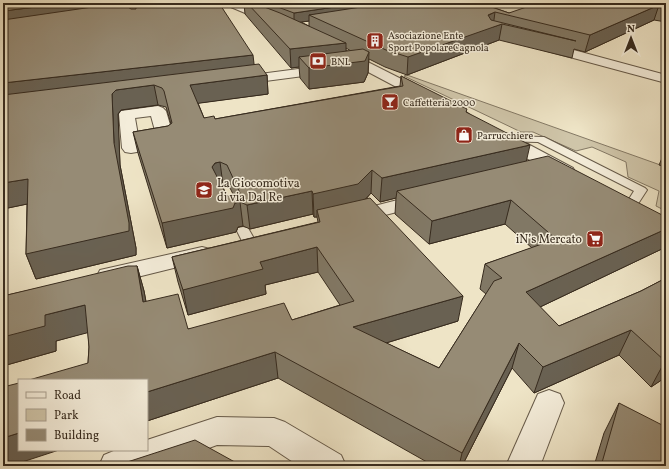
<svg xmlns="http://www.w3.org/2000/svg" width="669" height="469" viewBox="0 0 669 469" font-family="Vollkorn,serif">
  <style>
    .green { fill: #cfc5a9; stroke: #837864 }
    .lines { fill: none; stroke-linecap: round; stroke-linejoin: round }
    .lane-casing { stroke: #655948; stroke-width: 2 }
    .street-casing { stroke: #655948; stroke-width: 2 }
    .lane { fill: #f4edda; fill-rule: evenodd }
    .street { fill: #f4edda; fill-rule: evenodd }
    .wall { fill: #817865; stroke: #372b1e; fill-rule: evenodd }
    .shaded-wall { fill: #696152; stroke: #372b1e }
    .building { fill: #968b75; stroke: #372b1e; fill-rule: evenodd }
    .labels { text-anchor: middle; stroke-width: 3; stroke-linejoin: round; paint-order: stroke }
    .far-poi-label { font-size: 10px; fill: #372b1e; stroke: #f4edda; text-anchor: start }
    .poi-label { font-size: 12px; fill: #372b1e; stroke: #f4edda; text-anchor: start }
  </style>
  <rect width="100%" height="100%" fill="#eee4c6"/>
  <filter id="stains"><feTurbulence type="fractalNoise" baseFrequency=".005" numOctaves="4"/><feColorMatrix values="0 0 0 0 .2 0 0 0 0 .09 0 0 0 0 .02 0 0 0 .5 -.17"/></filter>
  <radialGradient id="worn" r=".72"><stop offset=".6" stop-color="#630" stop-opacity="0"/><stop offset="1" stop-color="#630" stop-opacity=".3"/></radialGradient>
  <g class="green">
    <path d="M469 3H557L502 23Z"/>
    <path d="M407 75 666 167V211L656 206 659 191 628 177 626 162 592 147 576 151 533 132H521L404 76Z"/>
  </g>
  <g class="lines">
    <defs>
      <g id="lane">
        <path d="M504 136 544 137 645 188 647 190 634 210H626L624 207 634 191 538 142 500 141 499 139Z"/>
        <path d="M243 227 248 228 256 242 254 245H244L237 231 238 228Z"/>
      </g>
      <g id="street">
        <path d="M224 3H238L277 19 278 21 277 23H269L226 5Z"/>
        <path d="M544 42 666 75V83L540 49 538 46 540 43Z"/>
        <path d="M342 49 431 94 433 97 431 100 426 101 421 100 338 56 336 53 338 50Z"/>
        <path d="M329 65 334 66 336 69 334 72 236 85 231 84 229 81 231 78 236 77Z"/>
        <path d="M158 106 163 108 166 111 175 142 172 146 131 153 125 152 122 148 119 114 121 111ZM151 116 157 138 139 141 135 118Z"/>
        <path d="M503 133 509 134 573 168 575 172 573 176 566 178 559 176 497 142 495 138 497 134Z"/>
        <path d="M425 193 432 195 435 199 432 203 354 223 347 221 343 217 347 213Z"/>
        <path d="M202 247 210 249 214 254 210 259 109 284 100 282 97 276 100 270Z"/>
        <path d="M549 390 560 394 564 403 540 466H506L538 394Z"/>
        <path d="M217 417 274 418 285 422 341 455 346 466H299L269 446 217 445 160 466H99L104 455 116 450H147V440Z"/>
      </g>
    </defs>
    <use href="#lane" class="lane-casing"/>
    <use href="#street" class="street-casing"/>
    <use href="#lane" class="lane"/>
    <use href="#street" class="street"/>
  </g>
  <g class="wall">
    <path d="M3 3H219L254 65 267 75 268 94 198 103 204 118 215 119 400 86 401 76 467 112 526 161 666 217V247L540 307 559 326 641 291 666 278V377L651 387 619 355 534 393 512 368 462 466H434L278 378 147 421V380L88 363 89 347 88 332 56 341V351L3 366V296L137 266 144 291 146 302 188 329 292 320 340 305 318 272 265 285 266 294 188 315 178 282 172 257 318 222 317 217H314L313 214 250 229 243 226 238 227 236 232 167 248 138 153 133 132 168 126 171 124 166 107 158 105 121 110 118 114 120 165 136 248V255L36 279 26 254 27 204 3 209ZM222 185H223L230 188 234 196H227ZM371 193 380 202 396 198 395 214 429 244 505 224 532 248 485 264 480 289 486 294 439 368 386 343 458 321 366 199Z"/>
    <path d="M242 3H480L509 13 666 3V22L654 20 585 52 574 49 572 58 499 40 407 75 385 67 369 59 368 73 364 82 309 89 300 78 299 67 291 68 245 14 244 4ZM309 21V26L301 22ZM346 48 351 51H346Z"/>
    <path d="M666 149V167L659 165Z"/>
    <path d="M619 403 666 466H594L604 433Z"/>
  </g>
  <g class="shaded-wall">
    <path d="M69 3H124L126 11 3 27V11Z"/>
    <path d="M362 3H425L309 15V21L294 23V13Z"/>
    <path d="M659 5 654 20 585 52 590 35Z"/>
    <path d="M495 12 493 27 502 24 499 40 407 75 408 57Z"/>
    <path d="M346 43V61L299 57V67L291 68 290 49Z"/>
    <path d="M369 52 368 73 364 82 309 89V68Z"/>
    <path d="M253 55 255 72 3 103V83Z"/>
    <path d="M267 75 268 94 193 104 190 85Z"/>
    <path d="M154 85 158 105 121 110 118 114 120 165 136 248V255L36 279 26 254 114 143 112 94 116 90Z"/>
    <path d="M530 145 525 167 397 191 396 198 380 202 382 178Z"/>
    <path d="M220 162 223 185 218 186 212 167 215 163Z"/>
    <path d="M372 170 371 193 358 207 317 210V217H314L313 194Z"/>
    <path d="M28 179 37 202 3 209V183Z"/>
    <path d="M312 191 313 214 250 229 247 205Z"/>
    <path d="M511 200 505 224 429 244 432 221Z"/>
    <path d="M240 202 243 226 238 227 236 232 167 248 162 223 235 203Z"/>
    <path d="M666 229V247L519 317 526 292Z"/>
    <path d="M317 247 318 272 265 285 266 294 188 315 183 290 260 262Z"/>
    <path d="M137 266 144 291 151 328 143 302Z"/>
    <path d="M463 296 458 321 353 353V327Z"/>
    <path d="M85 305 94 331 56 341V351L3 366V337L45 315Z"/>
    <path d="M631 330 619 355 534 393 543 367Z"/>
    <path d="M519 343 512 368 462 466H459L462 453Z"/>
    <path d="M275 352 278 378 147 421V392Z"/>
    <path d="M665 361H666V377L651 387Z"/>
    <path d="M19 433V450H59L10 466H3V438Z"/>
  </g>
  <g class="building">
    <path d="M3 3H69L3 11Z"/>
    <path d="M120 3H122L131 9H136V6L132 3H219L253 55 3 83V20Z"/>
    <path d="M247 3H254L280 13 346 43 290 49Z"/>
    <path d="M267 3H362L294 13Z"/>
    <path d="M387 3H480L509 13 538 3H666V6L659 5 590 35 495 12 488 15 491 20 576 41 502 24 408 57 386 50 309 15Z"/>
    <path d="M363 49 369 52 365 61 309 68 299 57Z"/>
    <path d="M259 64 267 75 190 85 204 118 214 116 215 119 403 86 401 76 467 109 466 112 530 145 382 178 372 170 358 184 313 194 312 191 247 205 240 202 235 203 233 208 162 223 133 132 168 126 172 123 164 91 162 88 154 85 116 90 112 94 114 143 129 223V231L26 254 28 179 3 183V95ZM220 162 227 165 240 193 237 197 227 196 212 167 215 163Z"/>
    <path d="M548 156 666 217V229L526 292 559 326 641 291 666 278V361H665L631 330 543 367 519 343 462 453 275 352 147 392V380H29L88 363 89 347 85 305 45 315V326L3 337V296L128 266H137L143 302 178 294 188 329 284 303 292 320 354 301 317 247 260 262 263 269 183 290 172 257 320 222 317 210 370 198 463 296 353 327 439 368 494 281 502 278 485 264 556 239 511 200 432 221 397 191Z"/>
    <path d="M19 383V433L3 438V387Z"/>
    <path d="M619 403 666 427V466H601Z"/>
    <path d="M195 440 242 466H115Z"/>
  </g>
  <defs>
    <symbol id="building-square" viewBox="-11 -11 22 22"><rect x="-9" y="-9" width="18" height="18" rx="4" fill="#8f2418" stroke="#f4edda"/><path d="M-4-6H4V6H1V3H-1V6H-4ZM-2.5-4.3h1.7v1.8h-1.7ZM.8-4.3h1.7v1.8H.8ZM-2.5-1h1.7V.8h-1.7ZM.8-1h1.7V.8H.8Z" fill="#fff"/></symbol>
    <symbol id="bank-square" viewBox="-11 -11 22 22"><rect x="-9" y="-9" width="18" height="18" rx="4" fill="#8f2418" stroke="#f4edda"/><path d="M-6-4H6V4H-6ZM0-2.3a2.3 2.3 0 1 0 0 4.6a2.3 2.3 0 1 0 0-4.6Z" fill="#fff"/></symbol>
    <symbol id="bar-square" viewBox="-11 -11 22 22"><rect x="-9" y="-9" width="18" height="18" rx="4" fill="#8f2418" stroke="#f4edda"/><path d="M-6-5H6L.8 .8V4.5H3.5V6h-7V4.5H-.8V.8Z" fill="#fff"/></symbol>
    <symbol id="shop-square" viewBox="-11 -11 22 22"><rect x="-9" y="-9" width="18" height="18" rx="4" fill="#8f2418" stroke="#f4edda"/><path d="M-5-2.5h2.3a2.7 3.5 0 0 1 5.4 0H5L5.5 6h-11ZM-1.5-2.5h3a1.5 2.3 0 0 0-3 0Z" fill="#fff"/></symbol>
    <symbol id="school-square" viewBox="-11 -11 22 22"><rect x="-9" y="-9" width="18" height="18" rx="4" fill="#8f2418" stroke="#f4edda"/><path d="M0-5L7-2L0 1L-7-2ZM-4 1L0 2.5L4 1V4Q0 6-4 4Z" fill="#fff"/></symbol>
    <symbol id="supermarket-square" viewBox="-11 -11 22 22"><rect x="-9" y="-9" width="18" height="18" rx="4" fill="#8f2418" stroke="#f4edda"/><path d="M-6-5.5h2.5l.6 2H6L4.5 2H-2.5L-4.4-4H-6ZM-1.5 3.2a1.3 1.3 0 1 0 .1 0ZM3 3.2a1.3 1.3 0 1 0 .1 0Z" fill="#fff"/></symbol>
  </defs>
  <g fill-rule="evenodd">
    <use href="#building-square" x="365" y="31" width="20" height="20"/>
    <use href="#bank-square" x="308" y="51" width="20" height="20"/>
    <use href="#bar-square" x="380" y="92" width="20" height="20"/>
    <use href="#shop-square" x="454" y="125" width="20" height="20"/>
    <use href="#school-square" x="194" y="180" width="20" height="20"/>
    <use href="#supermarket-square" x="585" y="229" width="20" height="20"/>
  </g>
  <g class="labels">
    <g class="far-poi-label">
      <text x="388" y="39">Asociazione Ente<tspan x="388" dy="12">Sport PopolareCagnola</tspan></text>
      <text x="331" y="65">BNL</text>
      <text x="403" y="106">Caffetteria 2000</text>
      <text x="477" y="139">Parrucchiere</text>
    </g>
    <g class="poi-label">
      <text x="217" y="187">La Giocomotiva<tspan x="217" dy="14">di via Dal Re</tspan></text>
      <text x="582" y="243" text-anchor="end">iN’s Mercato</text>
    </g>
  </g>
  <rect width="669" height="469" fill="none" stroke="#eee4c6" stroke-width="16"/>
  <rect x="4" y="4" width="661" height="461" fill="none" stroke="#372b1e" stroke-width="2"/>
  <rect x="8" y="8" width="653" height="453" fill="none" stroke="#372b1e"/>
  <rect x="18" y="379" width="130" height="72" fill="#f4edda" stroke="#a89f8f"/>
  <rect x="26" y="392" width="20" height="6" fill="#f4edda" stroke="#a89f8f"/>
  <text x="54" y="399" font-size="12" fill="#372b1e">Road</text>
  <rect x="26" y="409" width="20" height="12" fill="#cfc5a9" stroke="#a89f8f"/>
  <text x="54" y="419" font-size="12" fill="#372b1e">Park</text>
  <rect x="26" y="429" width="20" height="12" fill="#968b75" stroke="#a89f8f"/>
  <text x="54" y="439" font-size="12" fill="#372b1e">Building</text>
  <g transform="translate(631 38)" stroke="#f4edda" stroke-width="3" paint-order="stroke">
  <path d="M0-3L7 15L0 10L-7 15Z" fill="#372b1e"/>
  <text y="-6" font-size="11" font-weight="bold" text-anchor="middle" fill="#372b1e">N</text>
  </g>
  <rect width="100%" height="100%" filter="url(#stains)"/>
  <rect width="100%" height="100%" fill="url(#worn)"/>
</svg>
